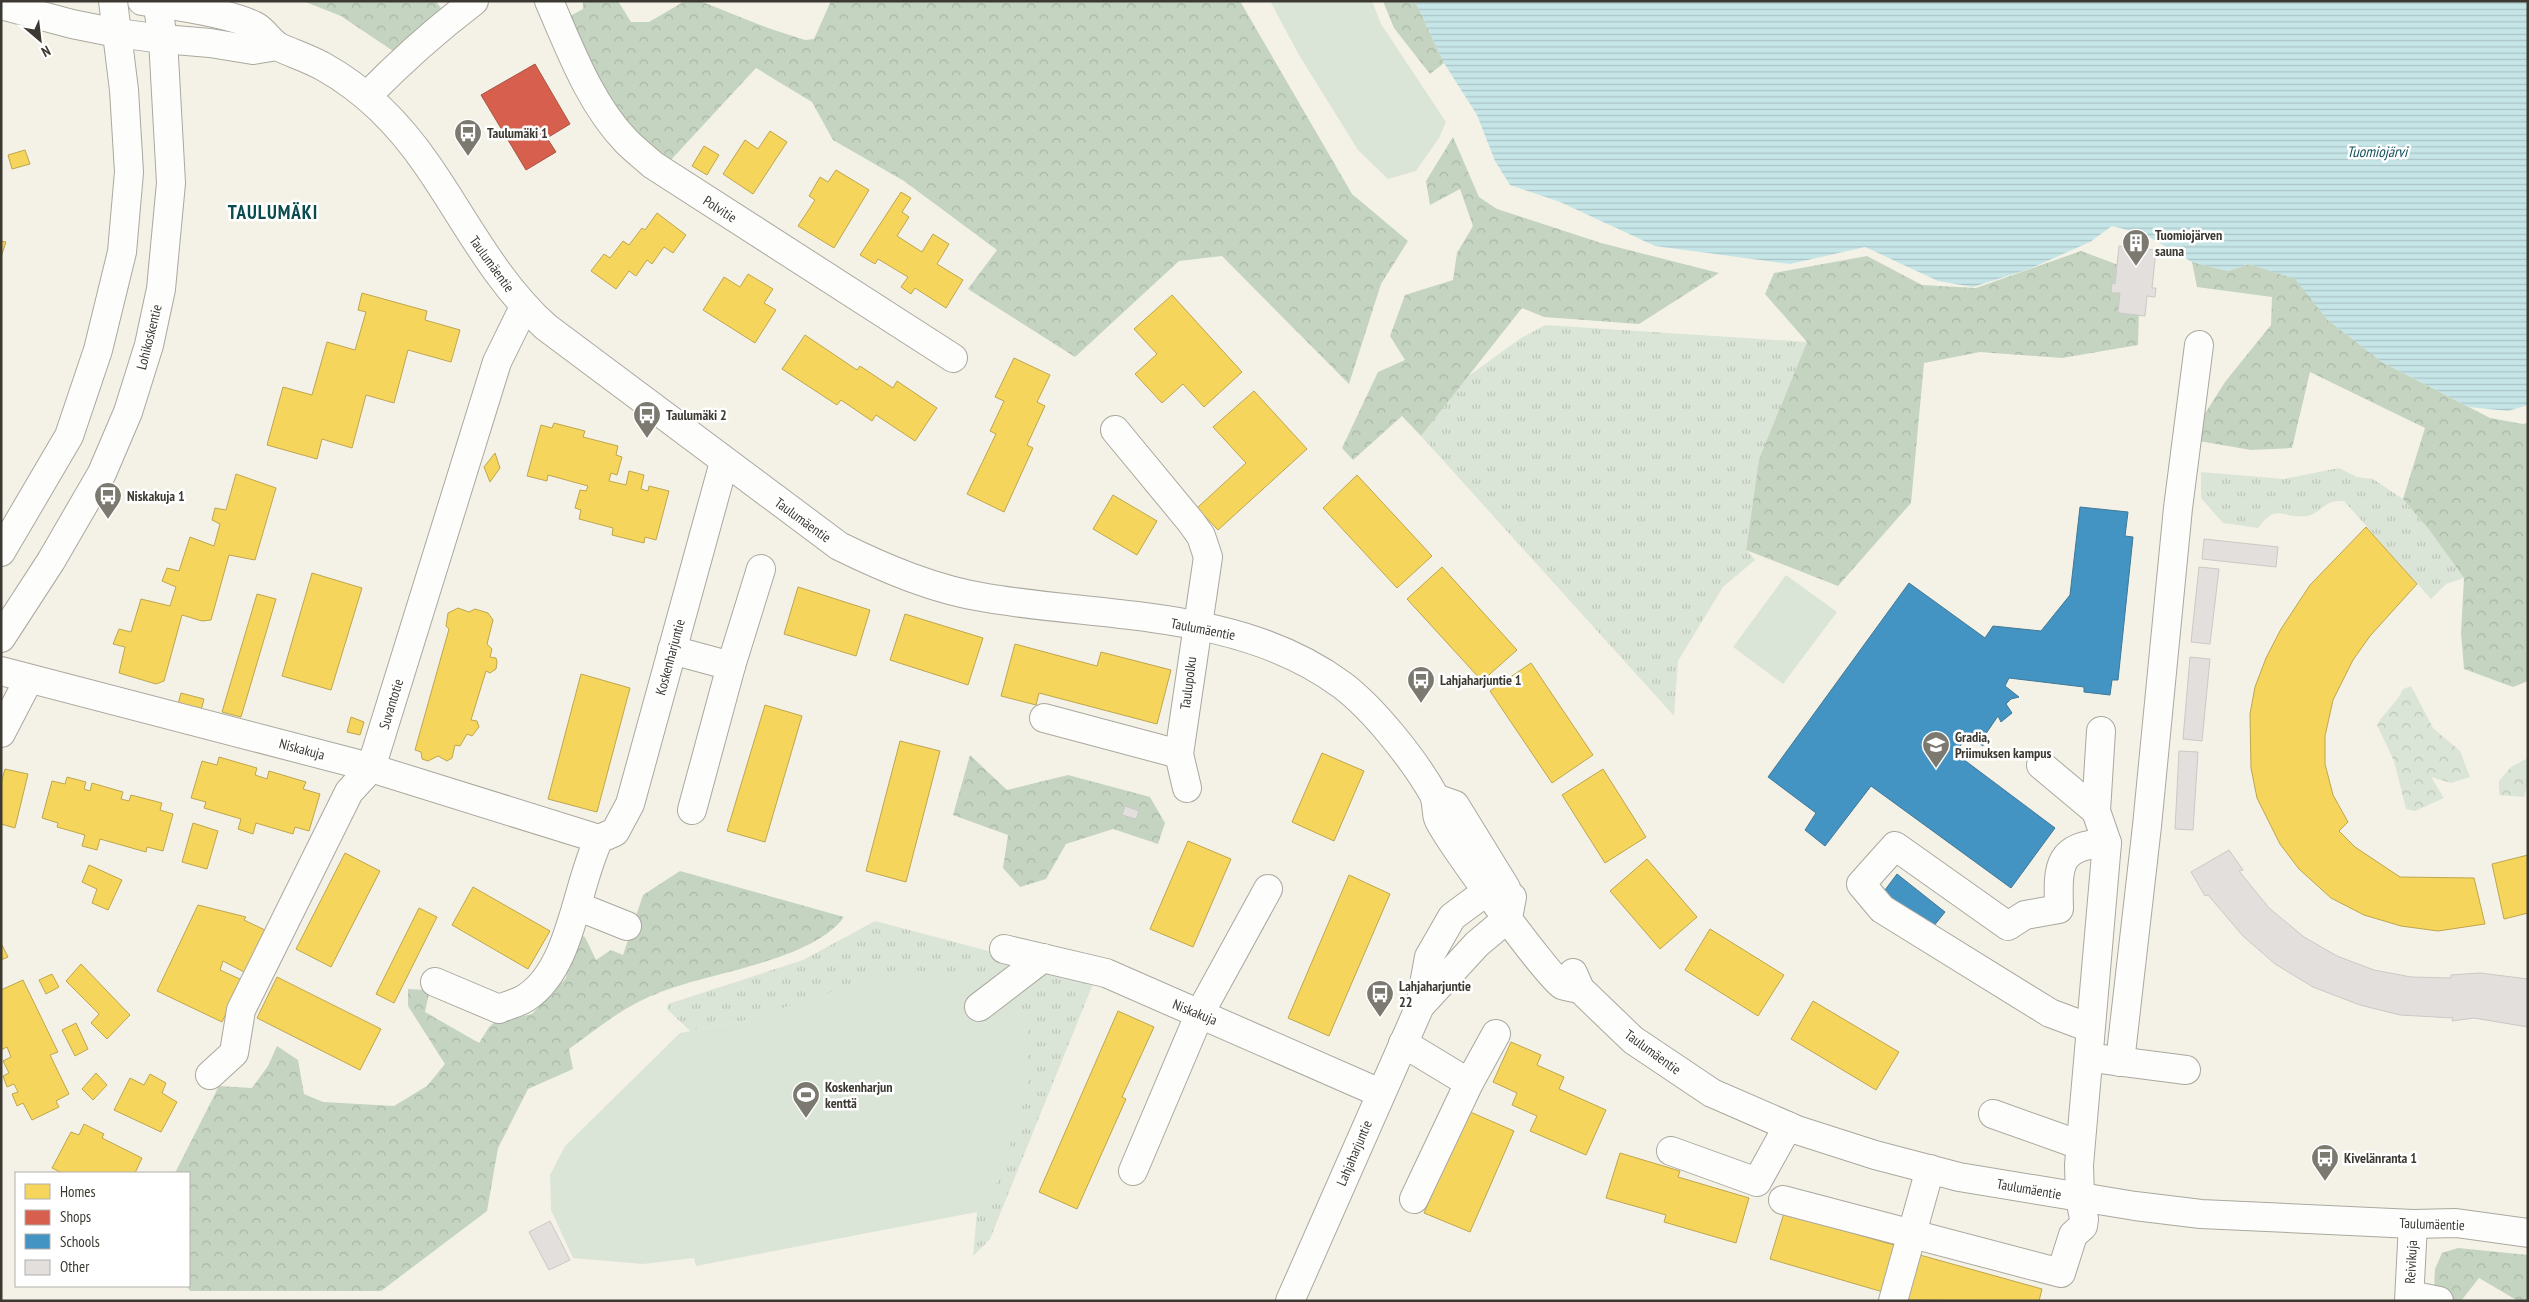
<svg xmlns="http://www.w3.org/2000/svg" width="2529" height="1302" viewBox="0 0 2529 1302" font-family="'PT Sans Narrow',sans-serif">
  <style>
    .grass { fill: url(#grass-tufts) }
    .forest { fill: url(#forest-crowns) }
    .park { fill: url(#park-crowns) }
    .garden { fill: #dbe5d7 }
    .water { fill: url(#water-rules) }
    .homes { fill: #f6d55c; stroke: #bea64f }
    .shops { fill: #d6604d; stroke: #a85445 }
    .schools { fill: #4393c3; stroke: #417897 }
    .building { fill: #e2dfdd; stroke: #cbc8c6 }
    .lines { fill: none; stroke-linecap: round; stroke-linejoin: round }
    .minor-casing { stroke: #aaa89f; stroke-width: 30 }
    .major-casing { stroke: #aaa89f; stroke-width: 30 }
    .minor { stroke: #fdfdfb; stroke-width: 28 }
    .major { stroke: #fdfdfb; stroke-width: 28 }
    .labels { text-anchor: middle; stroke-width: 5; stroke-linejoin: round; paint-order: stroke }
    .poi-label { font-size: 14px; font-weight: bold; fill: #3b3931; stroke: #fff; text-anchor: start }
    .street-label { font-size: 14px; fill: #3b3931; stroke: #fff }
    .water-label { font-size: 15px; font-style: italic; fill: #12515b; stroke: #fff }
    .district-label { font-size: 19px; font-weight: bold; letter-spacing: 1px; fill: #0a4b4d; stroke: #fff }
  </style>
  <defs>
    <pattern id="grass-tufts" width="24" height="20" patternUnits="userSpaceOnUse" patternTransform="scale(1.25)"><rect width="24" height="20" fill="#dbe5d7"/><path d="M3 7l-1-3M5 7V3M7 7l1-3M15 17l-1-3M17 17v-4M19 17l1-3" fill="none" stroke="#bdc5b9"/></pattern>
    <pattern id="forest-crowns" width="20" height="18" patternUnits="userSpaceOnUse" patternTransform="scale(1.25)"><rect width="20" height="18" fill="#c4d4c1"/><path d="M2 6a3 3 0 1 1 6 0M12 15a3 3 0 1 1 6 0" fill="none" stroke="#a9b7a6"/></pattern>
    <pattern id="park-crowns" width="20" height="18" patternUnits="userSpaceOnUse" patternTransform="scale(1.25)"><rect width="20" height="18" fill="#dbe5d7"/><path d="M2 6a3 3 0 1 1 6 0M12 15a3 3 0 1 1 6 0" fill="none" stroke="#bdc5b9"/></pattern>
    <pattern id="water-rules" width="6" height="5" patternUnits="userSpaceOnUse" patternTransform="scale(1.25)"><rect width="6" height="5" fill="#c6e5e7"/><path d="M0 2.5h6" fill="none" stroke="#abc5c7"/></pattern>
  </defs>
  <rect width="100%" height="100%" fill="#f4f2e6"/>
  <g class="grass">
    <path d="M1545 325 1807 342 1759 459 1746 549 1755 560 1723 587 1678 661 1674 716 1421 436 1467 377 1521 338Z"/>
    <path d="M2339 468 2357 477 2373 479 2403 499 2430 531 2464 578 2446 584 2431 599 2344 501C2341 501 2336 501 2332 502 2324 504 2317 515 2306 516 2282 519 2277 502 2258 528L2223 523 2201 498V472L2284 479Z"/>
    <path d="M875 921 1095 979 990 1239 973 1256 977 1212 999 1179 747 1020 690 1031 667 1009 668 1004 803 960Z"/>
  </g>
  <g class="forest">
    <path d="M303 1H436L443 11 393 51 341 16Z"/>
    <path d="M583 1H618L631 22H649L685 1H700L768 28 805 40 814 39 831 1H1240L1352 194 1408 241 1381 284 1349 384 1222 256 1179 261 1075 357 968 289 997 250 904 181 833 140 812 102 756 68 669 162 634 135 607 100 570 16 583 9Z"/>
    <path d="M1383 1H1415L1444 63 1430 74 1394 28Z"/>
    <path d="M1453 137 1479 197 1497 209 1601 243 1719 273 1639 324 1544 317 1522 308 1421 436 1402 416 1353 460 1342 448 1378 372 1405 360 1390 336 1405 295 1453 280 1457 253 1473 226 1460 189 1430 205 1426 181Z"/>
    <path d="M2081 251 2140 273 2138 345 2062 358 1980 352 1924 363 1911 503 1838 586 1746 550 1759 459 1807 342 1765 294 1774 273 1867 256 1922 285 1976 288Z"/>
    <path d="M2192 262 2228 271 2249 264 2296 279 2328 320 2382 362 2490 418 2523 424 2528 423V681L2513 687 2464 669 2461 633 2464 578 2430 531 2403 499 2425 428 2310 372 2292 448 2251 450 2199 441 2204 415 2225 382 2271 325 2272 297 2197 287Z"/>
    <path d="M970 755 1007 790 1068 775 1150 797 1165 823 1158 844 1113 829 1066 844 1046 879 1020 887 1003 868 1008 835 953 815Z"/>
    <path d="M680 871 844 917C811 962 708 972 656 994 624 1006 597 1029 569 1049L573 1069 528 1089 498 1148 487 1211 381 1291H190L187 1286H189V1173H175L219 1086 252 1088 268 1066 277 1046 298 1060 304 1094 323 1102 394 1106 427 1086 445 1064 408 1006V989L426 990 429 994 425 1012 479 1043 489 1027 495 1022 532 1014 566 978 571 948 579 935 585 937 596 960 611 950 623 955 643 895Z"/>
    <path d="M2458 1248 2528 1255V1301H2518L2479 1278 2461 1301H2455L2434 1288 2435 1269 2442 1253Z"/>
  </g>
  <g class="park">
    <path d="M2411 686 2433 728 2460 751 2470 777 2451 783 2431 777 2444 798 2415 811 2406 809 2394 761 2377 725C2385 711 2397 703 2403 689Z"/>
    <path d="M2528 758V782L2524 797 2499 795V781L2511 767Z"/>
  </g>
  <g class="garden">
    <path d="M1270 1H1372L1381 24 1446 122 1439 138 1416 171 1388 179 1358 150 1299 55Z"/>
    <path d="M1786 575 1837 612 1783 684 1733 647Z"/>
    <path d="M902 968 991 983 1027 1023V1092L999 1179 977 1212 696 1266 694 1258 643 1264 573 1258 551 1210 550 1175 565 1146 680 1033 747 1020Z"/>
  </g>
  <path class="water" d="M1415 1H2528V405L2508 411 2469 407 2382 362 2328 320 2295 279 2249 264 2228 271 2192 262 2146 235 2112 226 2090 242 2029 269 1973 287 1938 281 1865 247 1790 264 1655 246 1560 202 1510 185 1495 161 1477 115 1444 63Z"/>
  <g class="homes">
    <path d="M770 131 787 142 753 194 723 174 745 140 758 149Z"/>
    <path d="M704 146 719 155 707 175 692 166Z"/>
    <path d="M25 150 30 164 12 169 8 155Z"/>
    <path d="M836 170 869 190 834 248 798 226 815 200 809 196 820 177 828 182Z"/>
    <path d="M901 192 911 198 902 212 909 217 897 236 922 252 933 234 949 244 937 264 963 280 946 308 915 288 911 294 901 287 908 277 878 259 875 264 860 255Z"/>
    <path d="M657 213 686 235 673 253 664 247 652 264 647 260 636 276 629 271 616 289 591 271 604 254 610 258 623 241 629 245 642 228 645 230Z"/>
    <path d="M1 241 6 242 1 257Z"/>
    <path d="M748 274 773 289 764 303 776 310 755 343 703 310 724 277 740 287Z"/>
    <path d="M362 293 427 311 425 320 460 330 451 362 408 350 394 403 366 395 352 448 322 439 317 459 267 445 283 387 312 395 327 342 355 350 366 312 358 310Z"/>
    <path d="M1172 295 1242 372 1204 407 1183 384 1162 403 1135 374 1157 354 1134 329Z"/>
    <path d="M805 335 857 370 860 366 893 388 897 381 937 408 915 441 876 415 872 421 841 400 837 405 782 369Z"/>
    <path d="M1014 358 1050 375 1037 402 1045 406 1027 445 1033 448 1004 512 967 494 996 434 990 431 1004 401 995 397Z"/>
    <path d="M1254 391 1307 449 1218 530 1197 508 1246 463 1213 427Z"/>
    <path d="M554 423 585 431 583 437 618 446 616 455 622 457 617 475 611 473 609 481 626 485 629 471 644 475 641 489 648 491 649 486 669 491 656 540 645 537 644 543 612 535 613 528 579 519 581 510 575 508 580 490 586 491 588 486 548 475 547 481 527 476 541 425 552 428Z"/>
    <path d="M495 453 500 468 490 482 484 467Z"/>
    <path d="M236 474 276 488 255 560 229 555 211 620 202 621 182 615 164 681 156 684 119 673 125 647 113 644 119 629 131 632 141 599 170 606 176 587 162 581 167 568 179 571 190 537 214 546 220 524 212 520 215 508 226 510Z"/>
    <path d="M1357 475 1432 556 1397 588 1323 508Z"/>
    <path d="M1113 495 1157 521 1137 555 1093 529Z"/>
    <path d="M2366 527 2417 584 2370 636 2353 660 2333 700 2325 736V764L2333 795 2348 822 2339 831 2355 847 2400 877 2474 878 2485 924 2438 931 2401 926 2364 915 2331 898 2299 869 2280 844 2257 798 2251 768 2250 714 2255 687 2266 658 2281 629 2310 585Z"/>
    <path d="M1442 567 1517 650 1482 681 1407 599Z"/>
    <path d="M312 573 362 588 331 690 282 676Z"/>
    <path d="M798 587 870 610 856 656 784 634Z"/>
    <path d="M257 594 276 599 241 717 222 712Z"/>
    <path d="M458 608 469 612 475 609 488 613 493 620 487 644 492 649 490 657 496 658 497 662 496 669 490 673 486 671 471 720 477 721 479 727 472 736 467 734 460 746 455 745 452 758 447 761 438 756 428 761 422 759 421 752 415 750 449 629 446 626 448 613Z"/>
    <path d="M905 614 983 638 968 685 890 660Z"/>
    <path d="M1015 644 1097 666 1101 652 1171 670 1157 724 1039 693 1036 705 1001 696Z"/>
    <path d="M1531 663 1593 755 1552 783 1490 691Z"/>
    <path d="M581 674 630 688 597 812 548 799Z"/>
    <path d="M181 693 204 699 200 714 177 708Z"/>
    <path d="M765 705 802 716 765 842 727 831Z"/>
    <path d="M351 717 364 722 360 735 347 732Z"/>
    <path d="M900 741 940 751 906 882 866 871Z"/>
    <path d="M1322 753 1364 771 1334 841 1292 822Z"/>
    <path d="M219 757 257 768 255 775 267 779 269 771 306 782 303 789 320 794 309 831 295 827 293 834 256 823 253 834 238 829 241 819 204 808 206 802 191 798 202 761 217 765Z"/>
    <path d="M5 769 28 774 15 828 1 824V783Z"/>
    <path d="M1603 769 1646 837 1605 863 1562 795Z"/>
    <path d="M67 777 86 782 84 789 90 791 92 783 123 792 121 799 129 801 131 795 162 803 160 810 173 814 163 851 147 847 146 852 100 839 97 850 82 846 85 835 57 827 58 823 42 818 52 781 65 784Z"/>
    <path d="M193 823 218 831 207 869 182 862Z"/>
    <path d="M1188 841 1231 859 1193 947 1150 929Z"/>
    <path d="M345 853 380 871 331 967 296 949Z"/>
    <path d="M2528 855V913L2504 919 2492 864Z"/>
    <path d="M1647 859 1697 917 1660 949 1610 891Z"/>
    <path d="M89 865 122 880 108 910 92 903 97 889 82 882Z"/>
    <path d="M1349 875 1390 894 1329 1036 1288 1018Z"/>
    <path d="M473 887 550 931 528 969 452 925Z"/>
    <path d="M198 905 246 917 244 920 267 931 246 973 223 961 220 970 242 980 222 1022 157 991Z"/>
    <path d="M419 908 437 917 394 1003 376 994Z"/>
    <path d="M1710 929 1784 975 1758 1016 1685 970Z"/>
    <path d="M1 943 8 957 1 960Z"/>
    <path d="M81 964 130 1015 107 1039 91 1023 99 1014 66 981Z"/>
    <path d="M52 974 59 987 46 994 39 980Z"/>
    <path d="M277 977 381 1029 360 1070 257 1018Z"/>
    <path d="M23 980 58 1052 50 1055 69 1094 56 1101 59 1107 32 1120 23 1103 17 1106 12 1094 18 1092 14 1084 7 1087 3 1076 9 1073 3 1061 11 1057 7 1047 1 1050V990Z"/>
    <path d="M1813 1001 1899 1052 1876 1090 1791 1039Z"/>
    <path d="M1118 1011 1154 1027 1122 1097 1126 1099 1077 1209 1039 1192Z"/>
    <path d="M76 1023 88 1049 75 1056 62 1030Z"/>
    <path d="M1511 1042 1541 1055 1537 1065 1564 1077 1559 1089 1606 1110 1586 1155 1530 1131 1537 1116 1512 1105 1517 1093 1493 1082Z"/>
    <path d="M96 1073 107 1085 93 1100 82 1089Z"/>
    <path d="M150 1074 166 1083 162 1093 177 1102 161 1132 114 1110 130 1078 144 1085Z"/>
    <path d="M1468 1111 1514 1131 1470 1232 1424 1213Z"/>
    <path d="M84 1124 104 1134 102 1138 142 1158 135 1173H62L52 1168 71 1132 79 1135Z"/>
    <path d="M1620 1153 1680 1171 1678 1177 1749 1198 1736 1243 1664 1222 1666 1215 1606 1198Z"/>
    <path d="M1784 1213 1897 1246 1883 1292 1770 1259Z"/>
    <path d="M1920 1255 2042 1289 2039 1301 1907 1300Z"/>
  </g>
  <path class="shops" d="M535 64 570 124 547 138 556 152 526 170 481 95Z"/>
  <g class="schools">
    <path d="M2080 507 2128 512 2125 536 2133 537 2118 680H2112L2110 695 2084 692V687L2009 678 2005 686 2019 697 2011 699 2006 704 2012 713 2001 722 1998 716 1983 738V746L1968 735 1955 753 2055 828 2011 888 1871 786 1825 846 1805 830 1816 813 1768 777 1909 583 1985 638 1993 626 2041 631 2070 595Z"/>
    <path d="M1897 874 1945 912 1929 932 1882 894Z"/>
  </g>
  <g class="building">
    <path d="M2119 246 2156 250 2152 288H2156L2155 297 2147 296 2145 316 2118 313 2120 293H2111L2112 283 2115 284Z"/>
    <path d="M2204 539 2278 547 2276 567 2202 559Z"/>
    <path d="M2199 567 2219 569 2210 644 2191 642Z"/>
    <path d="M2190 657 2210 659 2202 741 2183 739Z"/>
    <path d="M2179 751 2198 752 2193 830 2175 829Z"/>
    <path d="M1125 806 1139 811 1136 819 1122 815Z"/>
    <path d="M2229 850 2243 870 2239 871 2269 908 2304 937 2337 956 2374 970 2411 977 2451 978V975L2480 973 2528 979V1027L2474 1018 2452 1021 2453 1018 2400 1015 2360 1005 2313 987 2275 964 2243 936 2208 895 2205 896 2191 872Z"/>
    <path d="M550 1221 570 1260 549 1270 529 1232Z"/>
  </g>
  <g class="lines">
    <defs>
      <g id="minor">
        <path d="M549 1C570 49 590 104 627 142 635 150 644 157 653 165L953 358"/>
        <path d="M1 5 72 24 117 33"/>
        <path d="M367 96C401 61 436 30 474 1"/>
        <path d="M1115 430 1191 522 1201 536 1208 557 1179 754 1187 788"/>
        <path d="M672 650 731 666 761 569"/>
        <path d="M1 671 358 764 599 839"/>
        <path d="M1044 718 1179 754"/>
        <path d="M1 733 29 679"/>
        <path d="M2041 765 2096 811"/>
        <path d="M692 810 731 666"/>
        <path d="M599 839 615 832 630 804 724 462"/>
        <path d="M577 906 627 926"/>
        <path d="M1004 949 1106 973 1380 1093"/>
        <path d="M435 982 499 1009C507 1005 519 1003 527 997 572 967 576 885 599 839"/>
        <path d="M979 1007 1043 958"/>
        <path d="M2090 1028 2050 1013 1882 909 1861 884 1895 846 2008 926 2025 915 2059 909C2058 867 2056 845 2107 843"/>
        <path d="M1403 1043 1469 1083"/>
        <path d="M2101 1059 2186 1070"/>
        <path d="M2120 1062 2147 826 2178 508 2199 345"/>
        <path d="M210 1075 234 1053 241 1010 349 792 371 768 497 362 524 307"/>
        <path d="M1993 1114 2080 1145"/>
        <path d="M1671 1151 1757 1182 1788 1126"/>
        <path d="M1133 1171 1200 1013 1268 889"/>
        <path d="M1414 1199 1469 1083 1496 1034"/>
        <path d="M1783 1200 2061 1273 2073 1235 2083 1226 2084 1219 2080 1198 2079 1165 2107 843 2096 811 2101 731"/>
        <path d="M2410 1295 2439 1301"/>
        <path d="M1290 1301 1420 1006 1429 957 1452 917 1487 891 1512 897 1508 918 1477 944 1420 1006"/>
        <path d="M1893 1301 1930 1169"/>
        <path d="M2409 1301 2413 1224"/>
      </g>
      <g id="major">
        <path d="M142 1C170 5 233 13 257 27 265 32 270 42 279 47 294 54 310 59 324 67 367 91 400 125 428 166 466 221 495 281 546 327L839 546C886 569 935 590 987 598 1106 618 1241 610 1342 685 1374 709 1415 761 1434 795 1437 802 1436 811 1438 818 1444 835 1549 978 1562 985 1567 987 1575 988 1580 989"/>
        <path d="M117 33 163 39 210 43 253 50 277 46"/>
        <path d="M1 552 69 436 98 350 122 252 129 172 124 90 113 1"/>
        <path d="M1 638 51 561 102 473 128 412 149 345 161 289 171 183 163 39 157 1"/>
        <path d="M1435 798 1455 805 1506 888"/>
        <path d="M1573 973 1580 989 1633 1040 1712 1093 1797 1130 1875 1155 1959 1177 2135 1206 2201 1214 2413 1224 2456 1223 2528 1233"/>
      </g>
    </defs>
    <use href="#minor" class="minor-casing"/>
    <use href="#major" class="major-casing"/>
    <use href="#minor" class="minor"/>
    <use href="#major" class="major"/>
  </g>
  <defs>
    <symbol id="bus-pin" viewBox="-11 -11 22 30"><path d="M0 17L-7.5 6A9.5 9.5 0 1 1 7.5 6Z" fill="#7c7a70" stroke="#fff"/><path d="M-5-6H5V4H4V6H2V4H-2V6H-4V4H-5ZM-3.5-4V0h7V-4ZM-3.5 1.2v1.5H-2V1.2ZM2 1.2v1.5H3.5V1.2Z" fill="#fff"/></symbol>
    <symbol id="building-pin" viewBox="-11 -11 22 30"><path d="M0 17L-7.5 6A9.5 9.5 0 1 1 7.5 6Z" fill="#7c7a70" stroke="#fff"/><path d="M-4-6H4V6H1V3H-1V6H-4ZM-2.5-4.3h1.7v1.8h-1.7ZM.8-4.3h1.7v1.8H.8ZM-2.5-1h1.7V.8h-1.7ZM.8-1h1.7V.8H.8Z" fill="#fff"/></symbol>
    <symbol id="university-pin" viewBox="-11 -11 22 30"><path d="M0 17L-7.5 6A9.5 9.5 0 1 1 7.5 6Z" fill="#7c7a70" stroke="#fff"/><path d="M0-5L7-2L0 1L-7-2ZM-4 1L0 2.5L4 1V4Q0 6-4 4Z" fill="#fff"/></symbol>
    <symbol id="stadium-pin" viewBox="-11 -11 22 30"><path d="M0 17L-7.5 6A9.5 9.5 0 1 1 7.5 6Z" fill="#7c7a70" stroke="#fff"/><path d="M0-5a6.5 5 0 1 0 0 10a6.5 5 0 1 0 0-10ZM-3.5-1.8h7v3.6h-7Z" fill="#fff"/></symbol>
  </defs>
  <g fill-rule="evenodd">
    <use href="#bus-pin" x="452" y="117" width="32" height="43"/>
    <use href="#building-pin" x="2120" y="227" width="32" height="43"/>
    <use href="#bus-pin" x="631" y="399" width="32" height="43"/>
    <use href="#bus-pin" x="92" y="480" width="32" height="43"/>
    <use href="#bus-pin" x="1405" y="664" width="32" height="43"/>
    <use href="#university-pin" x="1920" y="729" width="32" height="43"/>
    <use href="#bus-pin" x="1364" y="978" width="32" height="43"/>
    <use href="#stadium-pin" x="790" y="1079" width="32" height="43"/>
    <use href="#bus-pin" x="2309" y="1142" width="32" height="43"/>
  </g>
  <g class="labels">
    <g class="poi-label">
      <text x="487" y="138">Taulumäki 1</text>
      <text x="2155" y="240">Tuomiojärven<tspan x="2155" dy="16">sauna</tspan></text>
      <text x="666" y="420">Taulumäki 2</text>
      <text x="127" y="501">Niskakuja 1</text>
      <text x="1440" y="685">Lahjaharjuntie 1</text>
      <text x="1955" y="742">Gradia,<tspan x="1955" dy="16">Priimuksen kampus</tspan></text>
      <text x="1399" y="991">Lahjaharjuntie<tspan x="1399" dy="16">22</tspan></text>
      <text x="825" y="1092">Koskenharjun<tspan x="825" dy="16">kenttä</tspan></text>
      <text x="2344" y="1163">Kivelänranta 1</text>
    </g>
    <g class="street-label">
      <text transform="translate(720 209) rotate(33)" y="5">Polvitie</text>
      <text transform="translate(492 264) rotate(54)" y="5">Taulumäentie</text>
      <text transform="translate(149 337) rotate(-76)" y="5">Lohikoskentie</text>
      <text transform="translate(803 520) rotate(36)" y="5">Taulumäentie</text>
      <text transform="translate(1203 629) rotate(11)" y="5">Taulumäentie</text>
      <text transform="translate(670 657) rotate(-75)" y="5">Koskenharjuntie</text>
      <text transform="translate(1188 683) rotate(-83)" y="5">Taulupolku</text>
      <text transform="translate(391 704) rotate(-73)" y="5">Suvantotie</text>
      <text transform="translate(302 749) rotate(15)" y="5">Niskakuja</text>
      <text transform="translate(1195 1012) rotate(22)" y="5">Niskakuja</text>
      <text transform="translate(1653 1052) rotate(36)" y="5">Taulumäentie</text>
      <text transform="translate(1354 1153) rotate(-67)" y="5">Lahjaharjuntie</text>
      <text transform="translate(2029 1189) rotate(10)" y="5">Taulumäentie</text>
      <text transform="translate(2432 1224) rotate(2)" y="5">Taulumäentie</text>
      <text transform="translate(2411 1262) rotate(-87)" y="5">Reivikuja</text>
    </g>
    <g class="water-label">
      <text x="2377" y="157">Tuomiojärvi</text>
    </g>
    <g class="district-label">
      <text x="273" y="219">TAULUMÄKI</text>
    </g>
  </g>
  <rect width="2529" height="1302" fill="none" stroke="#3b3931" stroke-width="5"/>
  <rect x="15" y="1172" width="175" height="115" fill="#ffffff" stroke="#b1b0ad"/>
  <rect x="25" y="1184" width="25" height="15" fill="#f6d55c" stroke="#b1b0ad"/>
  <text x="60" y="1197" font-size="15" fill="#3b3931">Homes</text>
  <rect x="25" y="1210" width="25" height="15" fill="#d6604d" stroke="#b1b0ad"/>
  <text x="60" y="1222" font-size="15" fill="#3b3931">Shops</text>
  <rect x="25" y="1234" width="25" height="15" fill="#4393c3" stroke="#b1b0ad"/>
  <text x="60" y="1247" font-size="15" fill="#3b3931">Schools</text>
  <rect x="25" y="1260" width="25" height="15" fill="#e2dfdd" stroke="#b1b0ad"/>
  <text x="60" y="1272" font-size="15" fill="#3b3931">Other</text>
  <g transform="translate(40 40) rotate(152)" stroke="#ffffff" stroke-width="4" paint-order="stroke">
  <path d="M0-4L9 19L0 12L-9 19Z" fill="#3b3931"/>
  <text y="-8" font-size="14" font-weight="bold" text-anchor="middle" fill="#3b3931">N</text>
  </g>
</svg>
